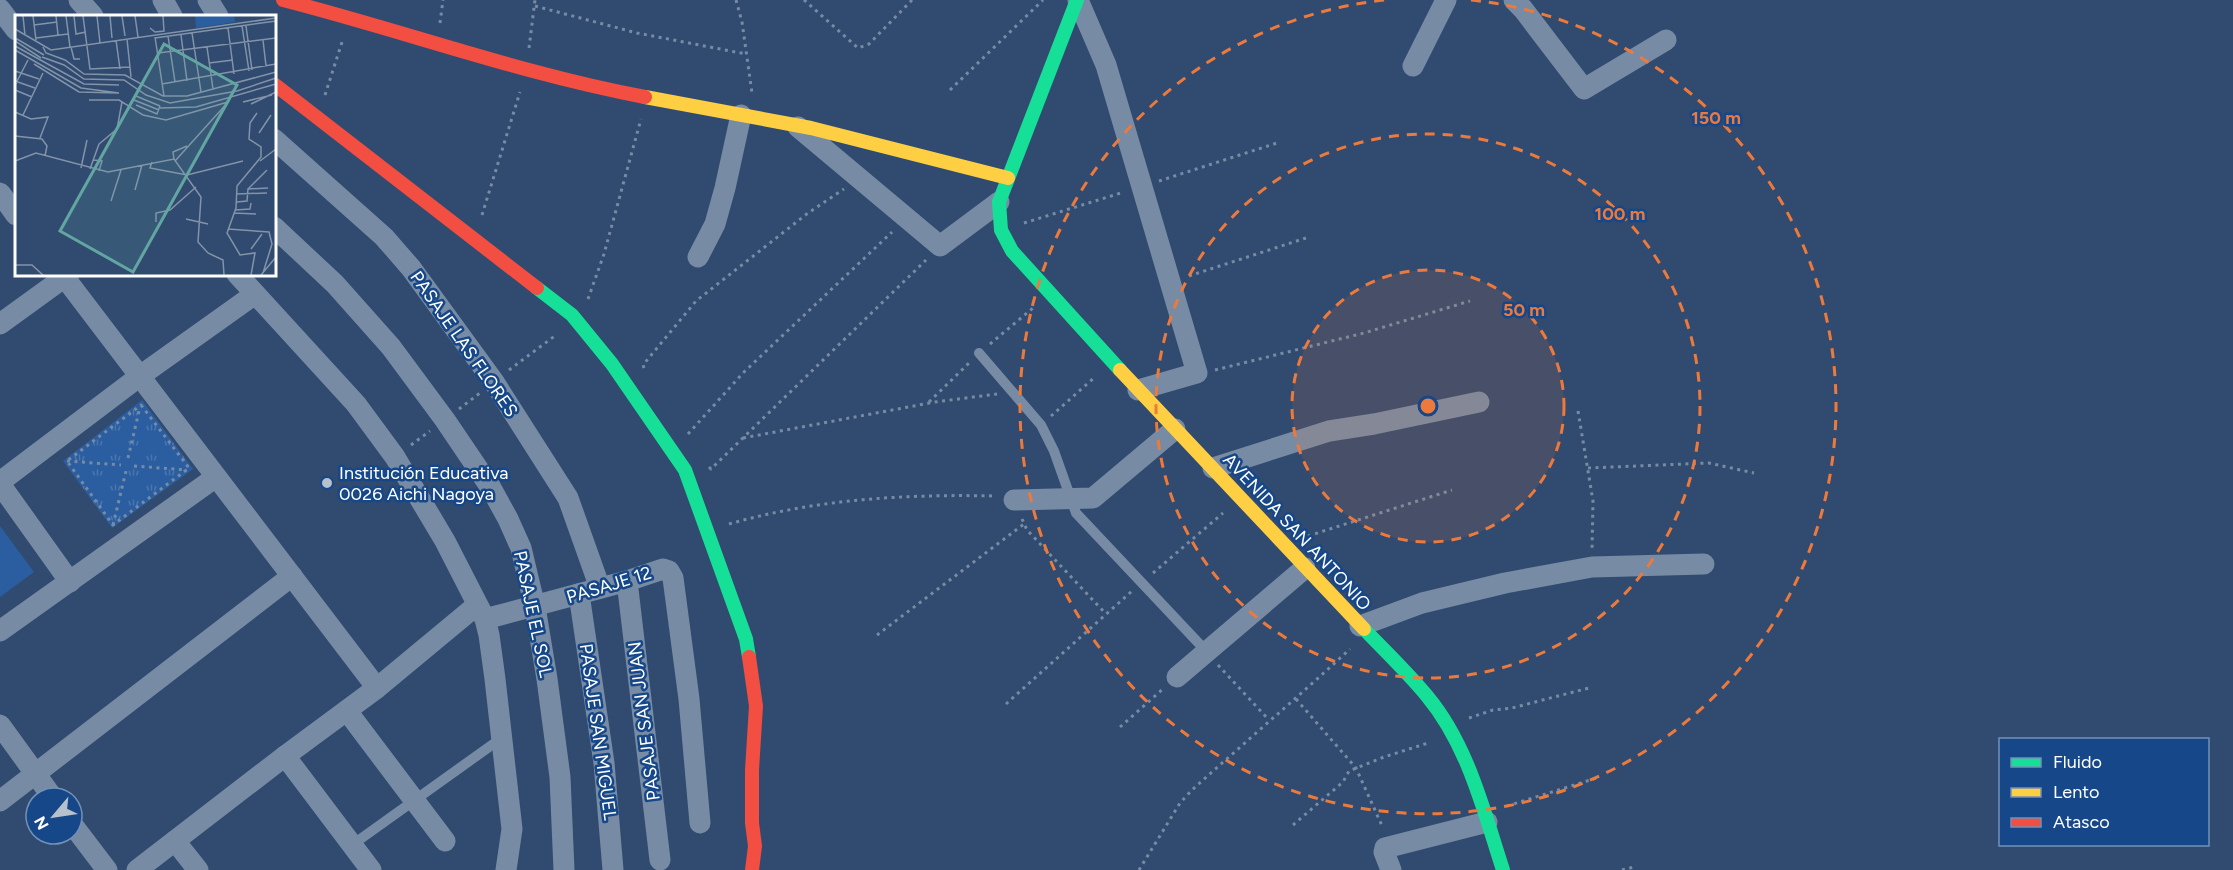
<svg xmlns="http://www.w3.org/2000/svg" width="2233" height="870" viewBox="0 0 2233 870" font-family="Figtree,sans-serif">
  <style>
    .grass { fill: #2a5ea0 }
    .park { fill: url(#park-tufts) }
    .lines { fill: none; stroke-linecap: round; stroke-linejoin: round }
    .path { stroke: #778ba4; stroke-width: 3; stroke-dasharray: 3 4.5; stroke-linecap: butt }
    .lane { stroke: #778ba4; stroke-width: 10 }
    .street { stroke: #778ba4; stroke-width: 21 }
    .fast { stroke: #16e098; stroke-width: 14 }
    .slow { stroke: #ffcf43; stroke-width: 14 }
    .jam { stroke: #f24e42; stroke-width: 14 }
    .ring { fill: none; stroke: #ed7a3d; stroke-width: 3; stroke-dasharray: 10 8 }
    .poi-dot { fill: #b7c0cd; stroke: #164789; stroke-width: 2 }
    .labels { text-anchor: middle; stroke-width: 5; stroke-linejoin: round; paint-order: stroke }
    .street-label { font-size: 18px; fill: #fff; stroke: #164789 }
    .poi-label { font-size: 18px; fill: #fff; stroke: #164789; text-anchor: start }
    .inset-road { fill: none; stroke: #8393a9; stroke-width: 1.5 }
    .view { fill: #63a6a1; fill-opacity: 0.15; stroke: #63a6a1; stroke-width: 3 }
    .inset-edge { fill: none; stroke: #fff; stroke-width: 3 }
    .centre { fill: #ed7a3d; stroke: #164789; stroke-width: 3 }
    .ring-label { font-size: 18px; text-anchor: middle; font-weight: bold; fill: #ed7a3d; stroke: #164789; stroke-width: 5; stroke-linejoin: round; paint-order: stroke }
  </style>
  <defs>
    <pattern id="park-tufts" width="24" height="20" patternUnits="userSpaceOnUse" patternTransform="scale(1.5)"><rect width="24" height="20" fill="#2a5ea0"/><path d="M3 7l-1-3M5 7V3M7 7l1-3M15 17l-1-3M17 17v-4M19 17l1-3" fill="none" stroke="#4a76ae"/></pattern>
  </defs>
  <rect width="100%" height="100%" fill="#304b6f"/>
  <path class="grass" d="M0 526 34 572 0 597Z"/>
  <path class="park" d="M142 400 193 469 112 528 63 461Z"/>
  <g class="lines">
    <g class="path">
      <path d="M736 0 742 22 752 93"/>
      <path d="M804 0 858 48 869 44 912 0"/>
      <path d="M535 6 637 33 746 54"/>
      <path d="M440 23 443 0"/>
      <path d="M529 48 535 0"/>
      <path d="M950 90 1043 0"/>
      <path d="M325 95 343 39"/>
      <path d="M1159 181 1277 143"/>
      <path d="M482 215 520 92"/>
      <path d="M1024 223 1124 192"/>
      <path d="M1189 276 1309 237"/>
      <path d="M588 299 604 254 641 119"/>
      <path d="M990 344 1033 308"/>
      <path d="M644 368 643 365 696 301 808 213 844 189"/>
      <path d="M509 370 556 335"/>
      <path d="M1215 370 1364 333 1470 301"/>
      <path d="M929 402 969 363"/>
      <path d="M141 405 189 468 113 525 67 461Z"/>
      <path d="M459 409 480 393"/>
      <path d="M1578 411 1593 501 1592 550"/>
      <path d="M1051 416 1095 377"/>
      <path d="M688 434 743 373 892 232"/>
      <path d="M743 438 935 402 997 394"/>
      <path d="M411 445 430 431"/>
      <path d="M128 458 140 407"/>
      <path d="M67 461 121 465"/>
      <path d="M134 466 187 470"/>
      <path d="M709 467 711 469 926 260"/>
      <path d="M1588 468 1709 463 1754 473"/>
      <path d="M1022 519 1027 530 1106 614"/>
      <path d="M729 524C816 499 906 494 996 496"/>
      <path d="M113 525 126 471"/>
      <path d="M1308 536 1452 490"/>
      <path d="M1153 573 1223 513"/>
      <path d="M877 635 1024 524"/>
      <path d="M1218 665 1269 720"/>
      <path d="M1296 699 1356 768 1383 828"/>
      <path d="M1006 704 1132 591"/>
      <path d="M1469 718 1493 710 1512 708 1589 688"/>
      <path d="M1120 727 1164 688"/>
      <path d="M1507 806 1600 777"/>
      <path d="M1293 825 1343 782 1349 771 1384 757 1428 743"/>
      <path d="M1139 870 1180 803 1192 790C1244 743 1298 697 1350 649"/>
      <path d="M1622 870 1634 867"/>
    </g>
    <g class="lane">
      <path d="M979 353 1041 425 1054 451 1076 513 1207 652"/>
      <path d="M352 845 503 737"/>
    </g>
    <g class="street">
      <path d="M79 0 93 16"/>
      <path d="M163 0 172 16"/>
      <path d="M208 0 218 16"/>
      <path d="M1078 0 1106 65 1197 373 1138 390"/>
      <path d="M1514 0 1523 9 1584 89 1666 40"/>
      <path d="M0 9 16 30"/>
      <path d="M1413 66 1446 0"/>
      <path d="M798 127 940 246 999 202"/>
      <path d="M274 139 384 237 411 268 494 382 568 498 600 588"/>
      <path d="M0 193 16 215"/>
      <path d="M274 227 335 284 391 347 445 420 491 488 508 519 521 548 535 607 547 679 560 777 564 870"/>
      <path d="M698 257 715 224 725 188 741 115"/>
      <path d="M62 274 377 688"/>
      <path d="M237 274 356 404 395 457 445 541 485 619 489 635 495 679 512 829 506 870"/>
      <path d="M0 324 69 274"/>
      <path d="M1213 468 1329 431 1374 424 1479 402"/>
      <path d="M0 482 140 376 255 294"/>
      <path d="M0 484 70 582"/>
      <path d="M1014 500 1093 498 1175 429"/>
      <path d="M627 581 660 860"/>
      <path d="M579 594 604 763 613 870"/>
      <path d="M485 619 627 581 663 569 669 571 673 578 689 699 700 823"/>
      <path d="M1360 626 1422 603 1505 583 1592 567 1704 564"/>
      <path d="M0 631 216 477"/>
      <path d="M1177 677 1305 568"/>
      <path d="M347 711 445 841"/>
      <path d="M0 725 53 798"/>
      <path d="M285 756 371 870"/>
      <path d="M0 801 292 576"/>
      <path d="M72 824 107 870"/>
      <path d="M175 841 198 870"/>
      <path d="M137 870 285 756 377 688 477 605"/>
      <path d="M1391 870 1384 852 1385 848 1487 822"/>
    </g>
    <g class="fast">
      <path d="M1077 0 999 202 1001 230 1012 251 1120 370"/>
      <path d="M537 288 572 315 612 364 685 470 746 639 749 657"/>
      <path d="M1364 629C1385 651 1408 673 1427 696 1468 745 1484 812 1503 870"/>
    </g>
    <g class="slow">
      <path d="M645 97 811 128 1008 178"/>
      <path d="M1120 370 1364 629"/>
    </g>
    <g class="jam">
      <path d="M283 0C404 31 522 74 645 97"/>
      <path d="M274 84 537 288"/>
      <path d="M749 657 756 706 752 770V823L755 846 752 870"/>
    </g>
  </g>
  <circle cx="1428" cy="406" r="136" fill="#ed7a3d" fill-opacity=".12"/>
  <g class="ring">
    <circle cx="1428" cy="406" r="136"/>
    <circle cx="1428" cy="406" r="272"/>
    <path d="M1471 0A408 408 0 1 1 1385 0"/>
  </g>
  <circle class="poi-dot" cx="327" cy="483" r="6"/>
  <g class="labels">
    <g class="street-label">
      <text transform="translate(464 344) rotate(55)" y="6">PASAJE LAS FLORES</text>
      <text transform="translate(1297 532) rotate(47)" y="6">AVENIDA SAN ANTONIO</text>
      <text transform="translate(609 585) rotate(-17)" y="6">PASAJE 12</text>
      <text transform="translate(533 614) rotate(78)" y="6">PASAJE EL SOL</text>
      <text transform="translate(644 721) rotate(-97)" y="6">PASAJE SAN JUAN</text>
      <text transform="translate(598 732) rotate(82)" y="6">PASAJE SAN MIGUEL</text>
    </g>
    <g class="poi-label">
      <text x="339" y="479">Institución Educativa<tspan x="339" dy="21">0026 Aichi Nagoya</tspan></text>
    </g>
  </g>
  <g transform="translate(15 15)">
    <rect width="261" height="261" fill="#304b6f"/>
    <path d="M180 1H219L220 7 181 13Z" fill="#2a5ea0"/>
    <path class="inset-road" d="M8 1 10 20M18 1 21 25M41 1 43 20M51 1 55 32M59 1 61 19 71 17M68 1 75 54 115 52M82 1 85 28M95 1 97 23M107 1 110 21M120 1 123 22M19 10 42 7M227 11 234 56M231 11 237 55M135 13 140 17 149 16 148 1M213 13 219 59M0 14 36 35 261 3M177 18 186 77M166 20 172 66M153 21 160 67M140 22 149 81M21 23 53 19M140 23 261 6M112 24 116 62M101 25 105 54M248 25 251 51M0 31 69 69 104 70M28 32 31 38 50 45 69 59 110 60 148 81H172L261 57M56 32 59 44H65M192 32 198 74M0 35 66 73 104 78M143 38 261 23M27 42 49 50 69 64 109 65 131 80 155 88 222 76 261 63M26 43 0 26 2 24 29 40M194 48 218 45M19 49 64 77 104 78M0 56 24 64M0 66 20 73M147 69 261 49M0 70 13 45M0 75 17 82M121 81 145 91M74 85H104L128 100 151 105 213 87M119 85 144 95M228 87 257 80M236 89 261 77M121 90 142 99 145 91M145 93 181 92 261 69M0 97 16 104 33 102 25 123M8 100 28 58M244 118 256 100M0 121 27 124 32 131 30 141M84 129 102 114 107 87M159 144 158 137 172 131M78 145 87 146 84 156M0 146 21 138 93 157 159 144 186 182 183 227 193 238 208 245 209 260M160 146 214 86M245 146 261 134M137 147 135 153 172 160 228 146M66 153 72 125M75 154 84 129M233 174 252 155M120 175 127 150M221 179 252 178M96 186 106 155M222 187 232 186 233 174 253 173M220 195 235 194 236 188M219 198 241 199M171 204 193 209M141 207V198L155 195 181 172M213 214 254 217 257 229 248 258M236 234 247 219M0 250H17L28 260M236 260 240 238 225 240 212 218 221 193 222 171 246 142V132L234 124 235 108 242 98M246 260 261 242"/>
    <path class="view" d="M149 29 222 70 118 257 45 216Z"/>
    <rect width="261" height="261" class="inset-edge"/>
  </g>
  <circle cx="1428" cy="406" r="9" class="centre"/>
  <g class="ring-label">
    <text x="1716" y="124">150 m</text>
    <text x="1620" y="220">100 m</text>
    <text x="1524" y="316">50 m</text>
  </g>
  <rect x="1999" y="738" width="210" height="108" fill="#164789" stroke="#7391b8" stroke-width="1.5"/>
  <rect x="2011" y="758" width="30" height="9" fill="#16e098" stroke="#7391b8" stroke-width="1.5"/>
  <text x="2053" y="768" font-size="18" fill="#ffffff">Fluido</text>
  <rect x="2011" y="788" width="30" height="9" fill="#ffcf43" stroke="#7391b8" stroke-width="1.5"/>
  <text x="2053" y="798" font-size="18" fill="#ffffff">Lento</text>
  <rect x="2011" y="818" width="30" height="9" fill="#f24e42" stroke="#7391b8" stroke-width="1.5"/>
  <text x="2053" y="828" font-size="18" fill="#ffffff">Atasco</text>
  <g transform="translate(54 816) rotate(241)"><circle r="28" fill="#164789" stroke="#7391b8" stroke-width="1.5"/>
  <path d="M0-4.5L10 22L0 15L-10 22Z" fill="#b7c0cd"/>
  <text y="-9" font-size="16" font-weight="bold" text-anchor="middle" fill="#ffffff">N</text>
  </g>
</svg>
